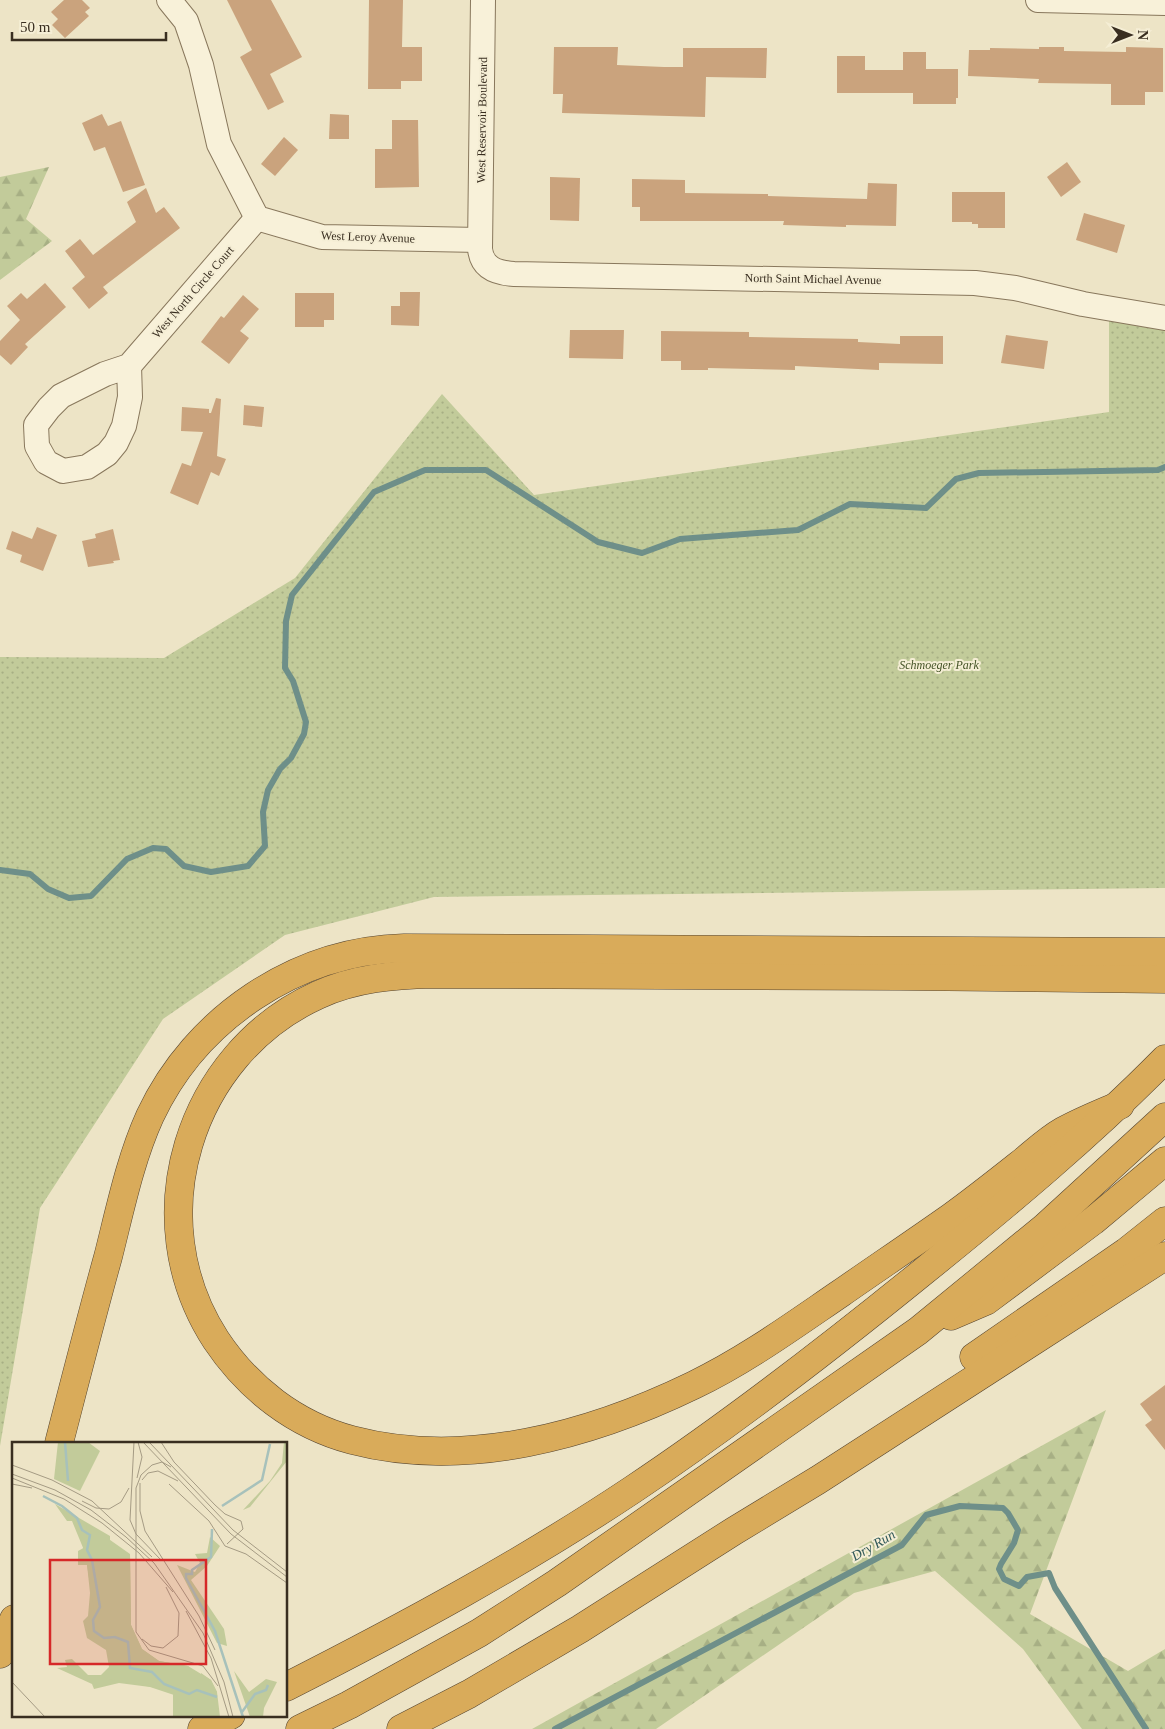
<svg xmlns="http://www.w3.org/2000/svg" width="1165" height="1729" viewBox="0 0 1165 1729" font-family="Georgia,serif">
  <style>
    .forest { fill: url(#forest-firs) }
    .park { fill: url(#park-dots) }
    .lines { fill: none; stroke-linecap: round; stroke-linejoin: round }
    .stream { stroke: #6e8f89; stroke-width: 6 }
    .building { fill: #caa37d }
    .minor-casing { stroke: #88775c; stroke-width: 26 }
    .highway-casing { stroke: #564530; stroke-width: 29 }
    .minor { stroke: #f8f1d9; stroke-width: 24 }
    .highway { stroke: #d9ab5a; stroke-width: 28 }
    .labels { text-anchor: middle; stroke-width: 4; stroke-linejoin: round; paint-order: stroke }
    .street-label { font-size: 12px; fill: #392e20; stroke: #f5eed5 }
    .park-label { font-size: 12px; font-style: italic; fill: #455427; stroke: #f5eed5 }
    .water-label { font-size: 14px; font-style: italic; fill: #2f5758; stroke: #f5eed5 }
    .inset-river { fill: none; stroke: #a7c1bb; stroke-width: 2.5 }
    .inset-road { fill: none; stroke: #a59b84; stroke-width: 1 }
    .view { fill: #d62828; fill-opacity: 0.15; stroke: #d62828; stroke-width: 2.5 }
    .inset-edge { fill: none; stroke: #392e20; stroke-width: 2.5 }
  </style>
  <defs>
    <pattern id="forest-firs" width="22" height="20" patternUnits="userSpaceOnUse" patternTransform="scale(1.25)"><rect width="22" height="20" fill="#c2cb9a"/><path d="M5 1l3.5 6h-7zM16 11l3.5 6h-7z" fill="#a7af84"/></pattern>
    <pattern id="park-dots" width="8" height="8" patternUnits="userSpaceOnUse" patternTransform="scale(1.25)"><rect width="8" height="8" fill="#c2cb9a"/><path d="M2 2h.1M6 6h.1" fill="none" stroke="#a7af84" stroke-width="1.8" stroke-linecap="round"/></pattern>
  </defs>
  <rect width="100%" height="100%" fill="#ede4c6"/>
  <g class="forest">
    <path d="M49 167 26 219 52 241 0 280V177Z"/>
    <path d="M1106 1410 1030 1614 1128 1671 1165 1649V1729H1082L1023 1649 935 1571 854 1593 656 1729H532Z"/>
  </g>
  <path class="park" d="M1109 309 1165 318V888L434 897 285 935 163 1019 40 1208 0 1446V657L164 658 295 578 442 394 534 495 1109 412Z"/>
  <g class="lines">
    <g class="stream">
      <path d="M0 870 30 874 48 889 69 898 91 896 127 859 153 848 166 849 184 866 211 872 248 866 265 846 263 812 268 790 280 769 291 758 304 734 306 722 293 681 285 668 286 621 292 595 374 492 425 470H486L598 542 642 553 680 539 798 530 850 504 926 508 956 479 979 473 1158 470 1165 467"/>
      <path d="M555 1729 902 1545 926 1515 960 1506 1003 1508 1008 1513 1018 1530 1014 1543 1001 1564 999 1569 1004 1579 1019 1586 1027 1577 1049 1573 1055 1588 1146 1729"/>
    </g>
  </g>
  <g class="building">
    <path d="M64 0H82L90 8 85 12 89 16 65 38 52 25 58 19 51 12Z"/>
    <path d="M227 0H271L302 57 270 74 284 102 268 110 240 57 252 50Z"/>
    <path d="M369 0H403L402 47H422V81H401V89H368Z"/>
    <path d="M554 47H618L617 65 664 67H683V48H767L766 78 706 77 705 117 562 113 563 94H553Z"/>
    <path d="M1039 47H1064V51L1126 52V47L1163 48V92H1145V105H1111V84L1038 83 1039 79 968 76 969 50H990V48L1039 49Z"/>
    <path d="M903 52H926V69H958V98H956V104H913V93H837V56H865V70H903Z"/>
    <path d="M102 114 108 126 121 121 145 185 123 192 105 147 94 151 82 123Z"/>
    <path d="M330 114 349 115V139H329Z"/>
    <path d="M392 120H418L419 187 375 188V149H392Z"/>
    <path d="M284 137 298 150 275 176 261 164Z"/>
    <path d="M1067 162 1081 182 1061 197 1047 177Z"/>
    <path d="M550 177 580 178 579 221 550 220Z"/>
    <path d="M632 179 685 180V193L768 194V196L867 199 868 183 897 184 896 226 846 225V227L783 225 784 221H640V207H632Z"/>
    <path d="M146 188 156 213 164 207 180 228 103 287 108 293 89 309 72 288 85 277 65 251 80 239 93 255 136 222 127 202Z"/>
    <path d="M952 192H1005V228H978V224H972V222H952Z"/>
    <path d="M1084 213 1125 225 1117 253 1076 240Z"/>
    <path d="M45 283 66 307 25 344 28 347 11 365 0 355V341L20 320 7 306 21 293 27 299Z"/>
    <path d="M400 292H420L419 326 391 325V306H400Z"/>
    <path d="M295 293H334V320H324V327H295Z"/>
    <path d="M243 295 259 309 240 331 249 338 229 364 201 342 221 316 224 318Z"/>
    <path d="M570 330H624L623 359 569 358Z"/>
    <path d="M661 331 749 332V337L858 339V342L900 344V336H943V364L879 363V370L795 366V370L708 368V370H681V361H661Z"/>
    <path d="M1006 335 1048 341 1044 369 1001 363Z"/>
    <path d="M216 398 221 399 217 456 226 459 219 476 211 472 198 505 170 493 182 463 191 466 203 432 181 431 182 407 209 409V413H211Z"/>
    <path d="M244 405 264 407 262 427 243 425Z"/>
    <path d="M37 527 57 535 43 571 20 562 22 555 6 549 12 531 32 539Z"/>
    <path d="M113 529 120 560 113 561 114 563 88 567 82 541 96 538 95 534Z"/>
    <path d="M1165 1385V1450L1145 1425 1152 1420 1140 1404Z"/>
  </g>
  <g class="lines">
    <defs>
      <g id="minor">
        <path d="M169 0 186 21 201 65 219 144 257 218 322 237 480 240"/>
        <path d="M483 0 480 249C482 268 497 273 514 274L975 283 1015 288 1083 304 1165 318"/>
        <path d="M1038 0 1165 3"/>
        <path d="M129 366 130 397 124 426 116 443 107 454 87 467 63 471 46 462 37 446 36 425 49 408 61 396 105 374 129 366 257 218"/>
      </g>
      <g id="highway">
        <path d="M1120 1105C1101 1113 1081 1121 1063 1131 1049 1139 1037 1150 1025 1160 1001 1179 976 1199 951 1217 914 1243 877 1268 841 1293 794 1325 746 1360 694 1385 591 1435 466 1470 352 1440 295 1425 248 1388 216 1340 137 1219 188 1054 318 995 355 978 393 975 433 974L900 976 1165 979"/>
        <path d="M951 1316 986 1301 1093 1221 1165 1161"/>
        <path d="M974 1357 1126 1252 1165 1221"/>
        <path d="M59 1443C75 1381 91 1318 108 1257 120 1210 130 1160 150 1116 196 1018 296 951 404 948L1165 952"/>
        <path d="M0 1654 14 1619"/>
        <path d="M286 1687C404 1627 521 1564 632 1490 734 1422 828 1349 924 1271 1007 1204 1090 1135 1165 1059"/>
        <path d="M202 1729 231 1715"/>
        <path d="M300 1729 349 1705 479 1633 557 1583 918 1331 1045 1227 1165 1117"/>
        <path d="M401 1729 469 1694 580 1629 734 1531 818 1480 1165 1256"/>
      </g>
    </defs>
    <use href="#minor" class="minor-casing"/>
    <use href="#highway" class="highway-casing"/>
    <use href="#minor" class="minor"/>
    <use href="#highway" class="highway"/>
  </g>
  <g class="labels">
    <g class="street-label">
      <text transform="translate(482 120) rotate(-89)" y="4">West Reservoir Boulevard</text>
      <text transform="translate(368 237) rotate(2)" y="4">West Leroy Avenue</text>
      <text transform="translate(813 279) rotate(1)" y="4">North Saint Michael Avenue</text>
      <text transform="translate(193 292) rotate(-49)" y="4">West North Circle Court</text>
    </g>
    <g class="park-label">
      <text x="939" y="669">Schmoeger Park</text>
    </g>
    <g class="water-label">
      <text transform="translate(873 1545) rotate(-30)" y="5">Dry Run</text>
    </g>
  </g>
  <g transform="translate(12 1442)">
    <rect width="275" height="275" fill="#ede4c6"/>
    <path d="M46 0H76L88 9 68 49 42 37ZM272 0H275V19L238 65 231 68 258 39 270 21ZM43 62 98 94V99L118 113 119 183 130 207 147 219 176 224 189 240V231L199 238 205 250 162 253 138 245 107 241 82 247 80 242 45 226 55 225 53 218 60 217 76 233H89L97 225 94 208 75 196 71 179 76 174 78 151 74 113 60 79H55ZM198 95 208 104 195 124 179 138 212 187 215 204 205 201 165 123 183 130 188 121 183 112 195 111ZM222 229 237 250 254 237 265 240 252 266 251 275H238Z" fill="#c2cb9a"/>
    <path d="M74 81 118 112 119 183 130 207 147 219 176 224 199 238 205 250 208 275H161V249L97 237V207L90 196 74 182 83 174 75 123H66V109L75 104Z" fill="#c2cb9a"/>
    <path class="inset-river" d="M53 0 56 39M31 54 50 64 65 76 70 88 78 93 75 108 80 118 88 165 81 178 82 189 92 196 103 195 116 200 118 226 140 230 152 242 177 252 185 248 205 255M210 64 250 38 258 2M200 87 199 115 180 128V132H174V136L203 189 231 275M230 270 243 252 254 248 256 243"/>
    <path class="inset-road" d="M122 0 118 78 124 92 149 118M131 0 219 92 275 135M137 0 221 88 275 130M149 0 162 20 203 63 213 72 229 79 231 87 215 102M0 23 40 38 80 59 140 115M159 25 150 20 140 23 129 33 124 46V190L137 208 191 224 206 244M0 32 43 48 79 68 114 95 142 121 191 191 212 240 221 275M0 36 52 57 90 81 127 111 161 150M125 36 130 15 126 0M130 38 136 31 146 29 166 39M128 41V69L133 89 187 174 203 208M0 42 20 46M157 42 197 79 213 104 234 112 275 141M70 59 84 66 97 67 109 60 117 46M174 169 199 216 217 275M130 197 139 204 151 206 166 194 167 171 154 145M0 240 33 275"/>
    <path class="view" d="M38 118H194V222H38Z"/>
    <rect width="275" height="275" class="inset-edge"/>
  </g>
  <g transform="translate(1130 35) rotate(90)" stroke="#f5eed5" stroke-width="4" paint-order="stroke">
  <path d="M0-4L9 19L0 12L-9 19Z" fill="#392e20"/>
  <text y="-8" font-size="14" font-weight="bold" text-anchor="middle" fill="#392e20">N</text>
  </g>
  <path d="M12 32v8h154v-8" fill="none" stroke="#392e20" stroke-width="2.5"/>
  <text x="20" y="32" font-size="15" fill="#392e20" stroke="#f5eed5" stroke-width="4" paint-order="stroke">50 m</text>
</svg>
